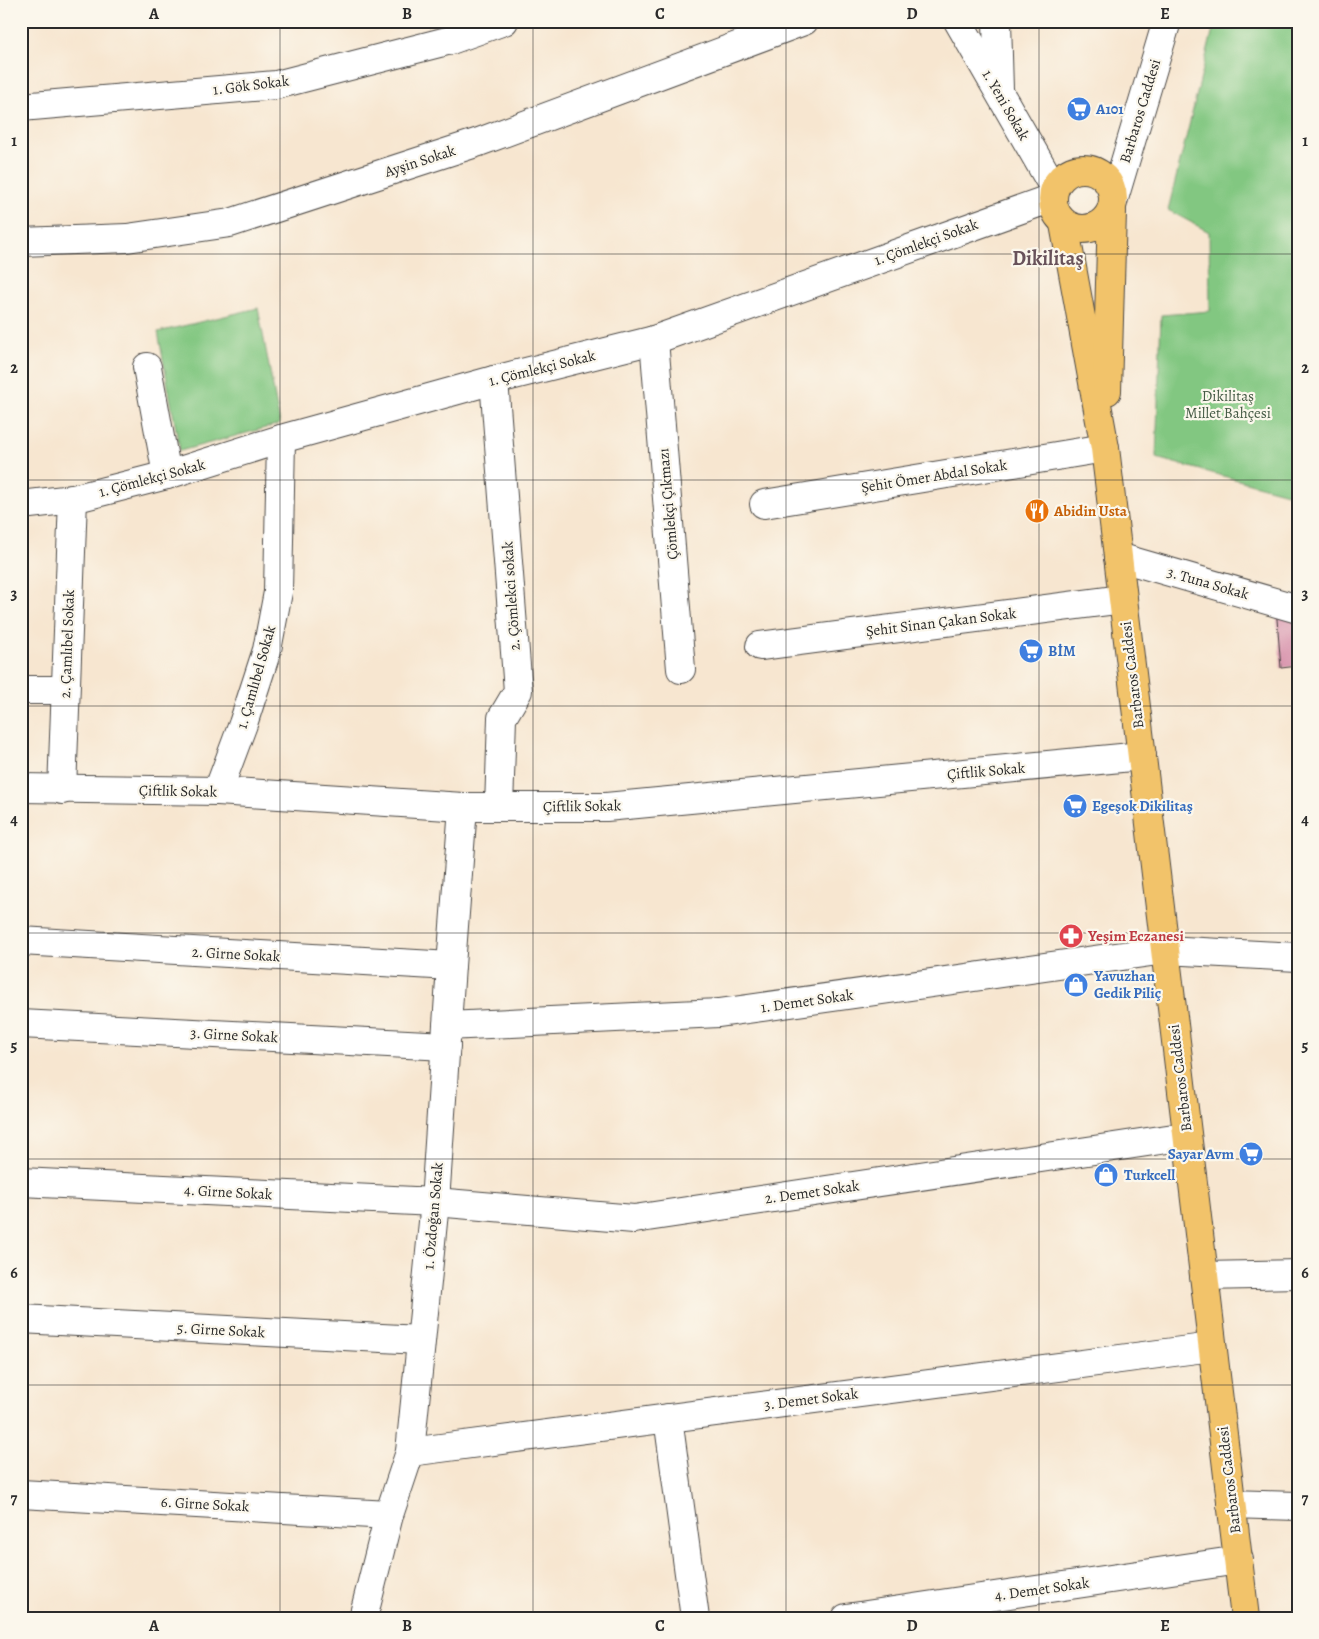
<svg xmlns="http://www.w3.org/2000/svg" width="1319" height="1639" viewBox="0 0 1319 1639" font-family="Alegreya,serif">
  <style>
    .green { fill: #82c781; stroke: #567956 }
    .building { fill: #da99b0 }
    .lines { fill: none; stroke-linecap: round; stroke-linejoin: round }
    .minor-casing { stroke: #4a4744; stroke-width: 30 }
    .major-casing { stroke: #4a4744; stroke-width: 30 }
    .minor { stroke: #fff; stroke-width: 28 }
    .major { stroke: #f2c36a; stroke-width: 28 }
    .grid { fill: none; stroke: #2b2b2b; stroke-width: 1; stroke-opacity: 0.55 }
    .labels { text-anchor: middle; stroke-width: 4.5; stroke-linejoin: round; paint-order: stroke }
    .street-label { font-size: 15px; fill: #2b2b2b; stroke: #fbf7ec }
    .shop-label { font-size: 15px; font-weight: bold; fill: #366cbe; stroke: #fbf7ec; text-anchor: start }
    .park-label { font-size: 15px; fill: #455a45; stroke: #fbf7ec }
    .food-label { font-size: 15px; font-weight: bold; fill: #c56008; stroke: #fbf7ec; text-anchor: start }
    .health-label { font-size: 15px; font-weight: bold; fill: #be3a42; stroke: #fbf7ec; text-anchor: start }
    .district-label { font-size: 20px; font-weight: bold; fill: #68525a; stroke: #fbf7ec }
    .neatline { fill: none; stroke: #2b2b2b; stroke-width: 2 }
    .grid-label { font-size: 16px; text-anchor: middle; font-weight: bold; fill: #2b2b2b }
  </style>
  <rect width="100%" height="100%" fill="#fbf7ec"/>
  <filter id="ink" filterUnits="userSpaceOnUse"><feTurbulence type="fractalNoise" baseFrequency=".02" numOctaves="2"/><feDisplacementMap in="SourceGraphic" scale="10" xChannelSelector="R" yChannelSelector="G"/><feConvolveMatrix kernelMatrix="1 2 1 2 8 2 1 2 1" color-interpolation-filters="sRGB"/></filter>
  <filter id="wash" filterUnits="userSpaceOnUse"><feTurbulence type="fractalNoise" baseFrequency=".0096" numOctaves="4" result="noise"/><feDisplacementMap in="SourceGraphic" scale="20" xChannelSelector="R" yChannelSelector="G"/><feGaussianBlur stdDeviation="1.12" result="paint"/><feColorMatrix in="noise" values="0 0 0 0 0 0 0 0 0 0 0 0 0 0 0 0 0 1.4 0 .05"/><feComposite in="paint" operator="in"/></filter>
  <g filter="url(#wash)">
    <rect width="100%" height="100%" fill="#f7e6d0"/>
    <g class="green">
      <path d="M1215 21H1298V496L1156 458 1161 315 1210 311 1209 232 1168 210Z"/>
      <path d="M258 308 280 424 180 451 158 332Z"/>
    </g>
    <g id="blocks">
      <path class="building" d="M1276 607 1298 613V666L1281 668Z"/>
    </g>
  </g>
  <g filter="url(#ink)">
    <use href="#blocks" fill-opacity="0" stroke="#4a4744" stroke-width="1"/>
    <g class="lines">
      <defs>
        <g id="minor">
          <path d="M958 21 1054 188"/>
          <path d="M997 21 999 90"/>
          <path d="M21 107 276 85 451 40 504 21"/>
          <path d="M1113 202 1167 21"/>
          <path d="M21 242 127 238 230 223 479 142 804 21"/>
          <path d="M654 340 681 669"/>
          <path d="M147 367 167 475"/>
          <path d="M494 380 518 691 502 718 499 807"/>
          <path d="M764 504 1105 448"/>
          <path d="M21 505 73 499 167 475 281 439 494 380 654 340 1052 198"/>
          <path d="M1118 557 1298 609"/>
          <path d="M760 646 1123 599"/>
          <path d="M21 690H65"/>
          <path d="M21 788 218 791 463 807H606L1142 756"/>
          <path d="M62 790 73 499"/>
          <path d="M218 791 243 724 267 650 278 592 281 439"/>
          <path d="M21 941 451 966"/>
          <path d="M21 1024 446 1046"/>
          <path d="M447 1026 719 1013 1165 950 1298 957"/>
          <path d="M21 1182 435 1202 634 1219 1187 1136"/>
          <path d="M1204 1276 1298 1274"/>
          <path d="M21 1319 420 1340"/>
          <path d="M668 1418 695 1618"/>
          <path d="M410 1452 1212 1347"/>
          <path d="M21 1494 389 1515"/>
          <path d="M1231 1504 1298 1506"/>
          <path d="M363 1618 389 1515 410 1452 435 1202 451 966 463 807"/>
          <path d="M846 1618 1239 1560"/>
        </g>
        <g id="major">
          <circle cx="1083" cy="199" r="30"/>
          <path d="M1064 224 1105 448 1245 1618"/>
          <path d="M1107 391 1112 211"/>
        </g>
      </defs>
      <use href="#minor" class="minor-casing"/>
      <use href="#major" class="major-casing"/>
      <use href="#minor" class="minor"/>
      <use href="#major" class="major"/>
    </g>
  </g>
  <path class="grid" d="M280 21V1618M533 21V1618M786 21V1618M1039 21V1618M21 254H1298M21 480H1298M21 706H1298M21 933H1298M21 1159H1298M21 1385H1298"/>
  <defs>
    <symbol id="supermarket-disc" viewBox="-11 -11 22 22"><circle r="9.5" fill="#3f7fe0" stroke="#fbf7ec"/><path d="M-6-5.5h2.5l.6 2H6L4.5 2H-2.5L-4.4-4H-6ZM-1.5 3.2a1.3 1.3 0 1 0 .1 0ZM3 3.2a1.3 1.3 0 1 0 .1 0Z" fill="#fff"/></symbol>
    <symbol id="restaurant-disc" viewBox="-11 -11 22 22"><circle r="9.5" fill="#e8710a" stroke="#fbf7ec"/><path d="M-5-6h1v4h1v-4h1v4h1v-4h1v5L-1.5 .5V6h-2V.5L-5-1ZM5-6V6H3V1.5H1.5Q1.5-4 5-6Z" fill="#fff"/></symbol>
    <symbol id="pharmacy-disc" viewBox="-11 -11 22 22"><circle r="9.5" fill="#e0444e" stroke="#fbf7ec"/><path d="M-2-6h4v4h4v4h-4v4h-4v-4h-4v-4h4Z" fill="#fff"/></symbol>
    <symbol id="shop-disc" viewBox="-11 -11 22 22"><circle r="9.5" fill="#3f7fe0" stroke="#fbf7ec"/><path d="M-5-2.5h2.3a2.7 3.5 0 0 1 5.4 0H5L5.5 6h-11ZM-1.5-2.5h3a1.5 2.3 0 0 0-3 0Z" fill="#fff"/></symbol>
  </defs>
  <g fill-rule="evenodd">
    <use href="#supermarket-disc" x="1065" y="95" width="28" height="28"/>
    <use href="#restaurant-disc" x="1023" y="497" width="28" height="28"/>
    <use href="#supermarket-disc" x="1017" y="637" width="28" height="28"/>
    <use href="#supermarket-disc" x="1061" y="792" width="28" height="28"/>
    <use href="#pharmacy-disc" x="1057" y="922" width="28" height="28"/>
    <use href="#shop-disc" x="1062" y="971" width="28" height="28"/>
    <use href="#supermarket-disc" x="1237" y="1140" width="28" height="28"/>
    <use href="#shop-disc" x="1092" y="1161" width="28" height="28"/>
  </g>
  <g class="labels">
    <g class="street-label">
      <text transform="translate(251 85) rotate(-7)" y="5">1. Gök Sokak</text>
      <text transform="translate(1006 105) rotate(60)" y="5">1. Yeni Sokak</text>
      <text transform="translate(1140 111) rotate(-73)" y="5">Barbaros Caddesi</text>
      <text transform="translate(420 161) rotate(-18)" y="5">Ayşin Sokak</text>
      <text transform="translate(926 242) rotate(-20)" y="5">1. Çömlekçi Sokak</text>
      <text transform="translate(542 368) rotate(-14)" y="5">1. Çömlekçi Sokak</text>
      <text transform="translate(934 476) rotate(-9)" y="5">Şehit Ömer Abdal Sokak</text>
      <text transform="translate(152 478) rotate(-15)" y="5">1. Çömlekçi Sokak</text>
      <text transform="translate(668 504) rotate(-95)" y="5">Çömlekçi Çıkmazı</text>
      <text transform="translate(1208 583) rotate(16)" y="5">3. Tuna Sokak</text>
      <text transform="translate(511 596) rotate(-94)" y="5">2. Çömlekci sokak</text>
      <text transform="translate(941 622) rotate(-7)" y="5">Şehit Sinan Çakan Sokak</text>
      <text transform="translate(67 644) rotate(-88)" y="5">2. Çamlıbel Sokak</text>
      <text transform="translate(1132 675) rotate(-97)" y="5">Barbaros Caddesi</text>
      <text transform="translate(256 677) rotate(-74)" y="5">1. Çamlıbel Sokak</text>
      <text transform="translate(986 771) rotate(-5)" y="5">Çiftlik Sokak</text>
      <text transform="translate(178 791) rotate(1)" y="5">Çiftlik Sokak</text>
      <text transform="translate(582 806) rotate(-1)" y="5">Çiftlik Sokak</text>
      <text transform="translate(236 954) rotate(3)" y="5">2. Girne Sokak</text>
      <text transform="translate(807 1001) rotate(-8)" y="5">1. Demet Sokak</text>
      <text transform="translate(234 1035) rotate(3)" y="5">3. Girne Sokak</text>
      <text transform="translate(1180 1078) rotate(-97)" y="5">Barbaros Caddesi</text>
      <text transform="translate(228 1192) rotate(3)" y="5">4. Girne Sokak</text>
      <text transform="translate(812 1192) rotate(-8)" y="5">2. Demet Sokak</text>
      <text transform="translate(433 1216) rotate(-85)" y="5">1. Özdoğan Sokak</text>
      <text transform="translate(221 1330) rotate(3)" y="5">5. Girne Sokak</text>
      <text transform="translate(811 1399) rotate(-7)" y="5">3. Demet Sokak</text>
      <text transform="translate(1229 1480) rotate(-97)" y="5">Barbaros Caddesi</text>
      <text transform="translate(205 1504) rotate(3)" y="5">6. Girne Sokak</text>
      <text transform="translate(1042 1589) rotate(-8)" y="5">4. Demet Sokak</text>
    </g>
    <g class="shop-label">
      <text x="1096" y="114">A101</text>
      <text x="1048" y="656">BİM</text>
      <text x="1092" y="811">Egeşok Dikilitaş</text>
      <text x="1094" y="981">Yavuzhan<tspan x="1094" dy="17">Gedik Piliç</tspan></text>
      <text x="1234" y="1159" text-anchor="end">Sayar Avm</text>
      <text x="1124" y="1180">Turkcell</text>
    </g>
    <g class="park-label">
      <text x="1228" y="401">Dikilitaş<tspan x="1228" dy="17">Millet Bahçesi</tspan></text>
    </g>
    <g class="food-label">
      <text x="1054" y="516">Abidin Usta</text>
    </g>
    <g class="health-label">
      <text x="1088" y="941">Yeşim Eczanesi</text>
    </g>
    <g class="district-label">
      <text x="1048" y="265">Dikilitaş</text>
    </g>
  </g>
  <rect width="1319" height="1639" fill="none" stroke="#fbf7ec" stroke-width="55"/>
  <rect x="28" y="28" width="1264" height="1584" class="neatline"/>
  <g class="grid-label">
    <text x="154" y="19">A</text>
    <text x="407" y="19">B</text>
    <text x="660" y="19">C</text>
    <text x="912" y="19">D</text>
    <text x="1165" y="19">E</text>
    <text x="14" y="146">1</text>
    <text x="1305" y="146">1</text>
    <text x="14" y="373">2</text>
    <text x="1305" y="373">2</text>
    <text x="14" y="599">3</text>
    <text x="1305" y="599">3</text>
    <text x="14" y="825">4</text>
    <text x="1305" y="825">4</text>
    <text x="14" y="1051">5</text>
    <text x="1305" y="1051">5</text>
    <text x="14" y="1278">6</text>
    <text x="1305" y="1278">6</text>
    <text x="14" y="1504">7</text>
    <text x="1305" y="1504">7</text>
    <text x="154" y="1631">A</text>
    <text x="407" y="1631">B</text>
    <text x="660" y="1631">C</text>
    <text x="912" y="1631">D</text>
    <text x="1165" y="1631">E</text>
  </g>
</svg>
